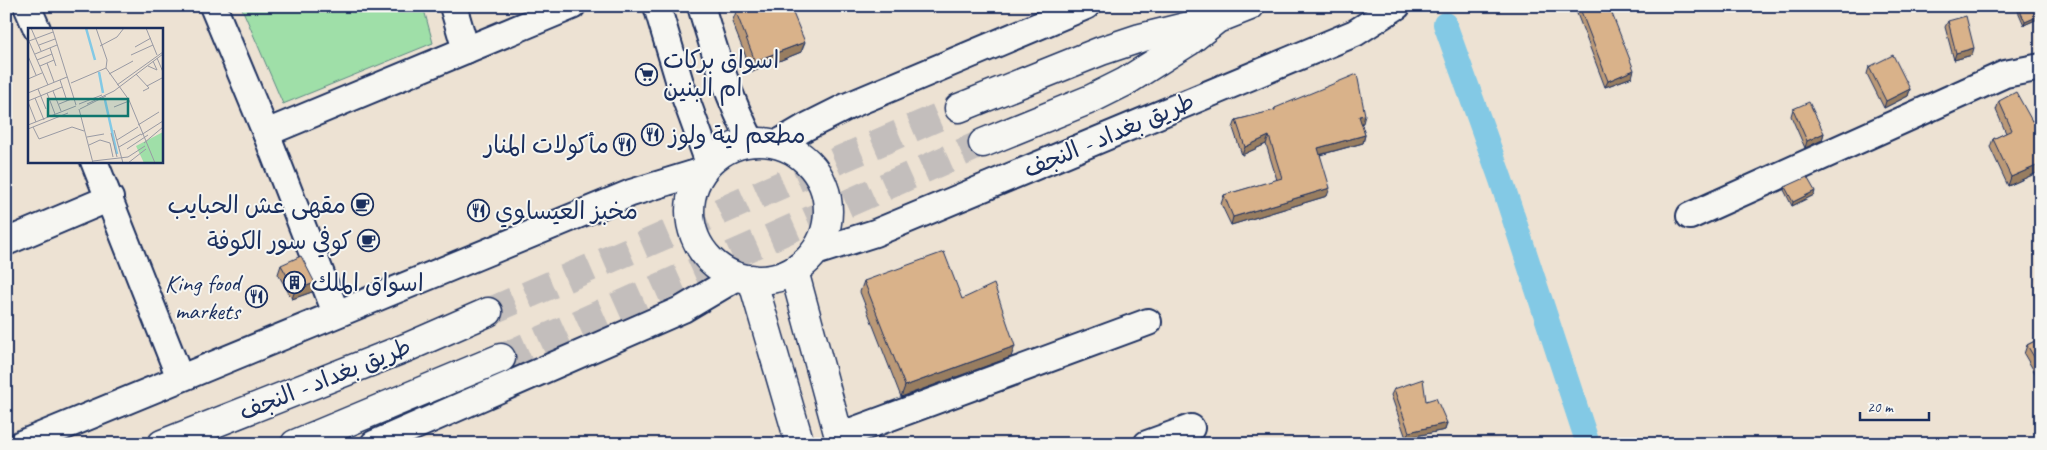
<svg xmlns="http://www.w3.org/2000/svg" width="2047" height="450" viewBox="0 0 2047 450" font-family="Caveat,'Playpen Sans Arabic',sans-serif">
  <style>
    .green { fill: #9fdfa8; stroke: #5d8783 }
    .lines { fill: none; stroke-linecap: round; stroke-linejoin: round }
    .canal { stroke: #83c9e5; stroke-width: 24 }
    .major-tunnel { stroke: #c3bebc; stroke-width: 28; stroke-dasharray: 28 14; stroke-linecap: butt }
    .minor-casing { stroke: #1b2f5e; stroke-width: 30 }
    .major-casing { stroke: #1b2f5e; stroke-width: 31 }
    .minor { stroke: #f6f6f2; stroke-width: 26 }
    .major { stroke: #f6f6f2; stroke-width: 28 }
    .wall { fill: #b97; stroke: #1b2f5e }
    .shaded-wall { fill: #987d61; stroke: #1b2f5e }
    .building { fill: #d9b28a; stroke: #1b2f5e }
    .labels { text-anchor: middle; stroke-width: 4; stroke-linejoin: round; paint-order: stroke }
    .poi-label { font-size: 24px; fill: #1b2f5e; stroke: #f6f6f2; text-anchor: start }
    .street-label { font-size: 24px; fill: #1b2f5e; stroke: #f6f6f2 }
    .inset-river { fill: none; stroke: #83c9e5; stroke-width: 2.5 }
    .inset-road { fill: none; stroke: #999aa4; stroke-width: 1 }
    .view { fill: #0f766e; fill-opacity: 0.15; stroke: #0f766e; stroke-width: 2.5 }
    .inset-edge { fill: none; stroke: #1b2f5e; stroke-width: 2.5 }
  </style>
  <rect width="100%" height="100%" fill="#ede2d3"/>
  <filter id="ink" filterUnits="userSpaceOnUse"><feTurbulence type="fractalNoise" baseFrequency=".02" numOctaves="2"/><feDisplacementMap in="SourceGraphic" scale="10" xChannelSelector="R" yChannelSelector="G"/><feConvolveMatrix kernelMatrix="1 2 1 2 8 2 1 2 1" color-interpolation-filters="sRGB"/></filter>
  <g filter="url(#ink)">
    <path class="green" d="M241 6H423L433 43 283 104Z"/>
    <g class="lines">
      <path class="canal" d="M1445 24 1501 180 1588 444"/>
      <g class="major-tunnel">
        <path d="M488 312 959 108"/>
        <path d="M501 358 983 143"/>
      </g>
      <defs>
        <g id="minor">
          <path d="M27 6 37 29"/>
          <path d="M213 6 266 133 336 313"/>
          <path d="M453 6 466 50"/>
          <path d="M657 6 680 83 709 163"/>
          <path d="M701 6C715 53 729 99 752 143"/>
          <path d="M266 133 572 6"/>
          <path d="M777 144 806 127 848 106 1086 6"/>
          <path d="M94 161 180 378"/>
          <path d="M1690 216 2005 74 2041 67"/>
          <path d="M6 242 110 198"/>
          <path d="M815 252 875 233 1355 33 1397 6"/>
          <path d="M839 436 1148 322"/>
          <path d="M21 444 631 193 703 171"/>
          <path d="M374 444 683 309 737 277"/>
          <path d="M1147 444 1191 428"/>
        </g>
        <g id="major">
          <path d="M959 108 1101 51 1140 38 1209 21"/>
          <circle cx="759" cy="211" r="69"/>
          <path d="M983 143 1091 99 1125 82 1188 42 1217 19 1250 6"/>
          <path d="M794 271 841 444"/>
          <path d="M752 279 800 444"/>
          <path d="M162 444 408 347 488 312"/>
          <path d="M295 444 501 358"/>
        </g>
      </defs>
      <use href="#minor" class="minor-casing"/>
      <use href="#major" class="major-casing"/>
      <use href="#minor" class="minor"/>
      <use href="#major" class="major"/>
    </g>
    <g class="wall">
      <path d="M1578 6H1609L1632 77 1605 87 1576 11Z"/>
      <path d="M2018 6H2037L2040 18 2024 25 2017 9Z"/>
      <path d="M736 12 801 52 752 72 732 22Z"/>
      <path d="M1948 21 1972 55 1954 60 1945 27Z"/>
      <path d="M1869 67 1910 89 1908 96 1884 108 1867 74Z"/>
      <path d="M1999 101 2032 121 2041 117V171L2008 186 1990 147 1993 139 2006 133 1996 110Z"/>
      <path d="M1275 108 1363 123H1361L1365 135 1363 143 1320 155 1327 196 1231 225 1221 204 1224 195 1277 180 1266 144 1242 155 1233 128 1236 120 1273 111Z"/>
      <path d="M1793 109 1824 133 1822 140 1805 148 1791 116Z"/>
      <path d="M1785 187 1814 195 1792 206 1784 190Z"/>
      <path d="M281 265 312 292 292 299 278 274Z"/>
      <path d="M864 281 962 299 1011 357 901 397 860 292Z"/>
      <path d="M2041 338V383L2024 354 2027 345Z"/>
      <path d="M1394 389 1426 401 1447 423 1445 430 1406 438 1391 395Z"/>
    </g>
    <g class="shaded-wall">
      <path d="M2041 15 2040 18 2024 25 2025 22Z"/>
      <path d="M805 42 801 52 752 72 755 61Z"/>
      <path d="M1974 48 1972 55 1954 60 1956 53Z"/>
      <path d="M1634 70 1632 77 1605 87 1608 81Z"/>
      <path d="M1910 89 1908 96 1884 108 1886 101Z"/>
      <path d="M1365 115 1363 123 1356 125 1359 116Z"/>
      <path d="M1824 133 1822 140 1805 148 1807 141Z"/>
      <path d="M1365 135 1363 143 1315 156 1318 148Z"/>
      <path d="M1269 136 1266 144 1242 155 1245 147Z"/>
      <path d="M2041 164V171L2008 186 2011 177Z"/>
      <path d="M1330 188 1327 196 1231 225 1233 217Z"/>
      <path d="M1815 191 1814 195 1792 206 1793 202Z"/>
      <path d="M315 283 312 292 292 299 295 290Z"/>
      <path d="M1015 346 1011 357 901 397 905 386Z"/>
      <path d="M1447 423 1445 430 1406 438 1409 432Z"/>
    </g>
    <g class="building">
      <path d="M750 6H790L805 42 755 61 736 12Z"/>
      <path d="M1579 6H1609L1634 70 1608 81Z"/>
      <path d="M2018 6H2037L2041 15 2025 22Z"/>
      <path d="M1966 16 1974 48 1956 53 1948 21Z"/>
      <path d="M1893 55 1910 89 1886 101 1869 67Z"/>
      <path d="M1357 74 1365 115 1359 116 1365 135 1318 148 1330 188 1233 217 1224 195 1282 178 1269 136 1245 147 1236 120 1275 110V108Z"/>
      <path d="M2016 92 2032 121 2041 117V164L2011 177 1993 139 2012 130 1999 101Z"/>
      <path d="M1809 102 1824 133 1807 141 1793 109Z"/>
      <path d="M1807 177 1815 191 1793 202 1785 187Z"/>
      <path d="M944 252 962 299 994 284 1015 346 905 386 864 281Z"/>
      <path d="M301 256 315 283 295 290 281 265Z"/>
      <path d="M2041 338V369L2027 345Z"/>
      <path d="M1423 379 1426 401 1436 398 1447 423 1409 432 1394 389Z"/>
    </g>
  </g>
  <defs>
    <symbol id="supermarket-ring" viewBox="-11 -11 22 22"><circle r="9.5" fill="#f6f6f2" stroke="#1b2f5e" stroke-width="1.5"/><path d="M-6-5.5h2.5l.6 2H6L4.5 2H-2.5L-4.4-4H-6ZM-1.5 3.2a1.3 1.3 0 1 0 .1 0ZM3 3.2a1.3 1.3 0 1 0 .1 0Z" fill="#1b2f5e"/></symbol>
    <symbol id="restaurant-ring" viewBox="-11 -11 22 22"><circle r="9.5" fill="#f6f6f2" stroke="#1b2f5e" stroke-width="1.5"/><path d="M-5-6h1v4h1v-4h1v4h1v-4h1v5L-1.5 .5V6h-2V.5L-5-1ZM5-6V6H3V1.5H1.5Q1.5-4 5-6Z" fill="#1b2f5e"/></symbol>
    <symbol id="cafe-ring" viewBox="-11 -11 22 22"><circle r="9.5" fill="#f6f6f2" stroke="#1b2f5e" stroke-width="1.5"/><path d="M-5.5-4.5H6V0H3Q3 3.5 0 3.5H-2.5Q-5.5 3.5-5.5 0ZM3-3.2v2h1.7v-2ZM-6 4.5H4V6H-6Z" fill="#1b2f5e"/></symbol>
    <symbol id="building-ring" viewBox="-11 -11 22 22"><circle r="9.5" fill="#f6f6f2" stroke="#1b2f5e" stroke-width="1.5"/><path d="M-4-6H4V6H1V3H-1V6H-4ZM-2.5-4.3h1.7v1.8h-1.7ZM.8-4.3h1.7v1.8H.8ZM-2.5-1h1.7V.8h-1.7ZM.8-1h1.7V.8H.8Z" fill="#1b2f5e"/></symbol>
  </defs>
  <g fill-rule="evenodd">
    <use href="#supermarket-ring" x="634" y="62" width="25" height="25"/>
    <use href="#restaurant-ring" x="640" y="122" width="25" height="25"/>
    <use href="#restaurant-ring" x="612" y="132" width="25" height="25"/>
    <use href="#cafe-ring" x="350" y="192" width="25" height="25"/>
    <use href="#restaurant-ring" x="466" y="198" width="25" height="25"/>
    <use href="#cafe-ring" x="356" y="228" width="25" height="25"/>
    <use href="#building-ring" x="282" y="270" width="25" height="25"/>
    <use href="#restaurant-ring" x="244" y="284" width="25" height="25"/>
  </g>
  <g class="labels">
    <g class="poi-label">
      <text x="663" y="68">اسواق بركات<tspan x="663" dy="28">ام البنين</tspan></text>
      <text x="669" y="143">مطعم لية ولوز</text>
      <text x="609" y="153" text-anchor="end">مأكولات المنار</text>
      <text x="346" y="213" text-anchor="end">مقهى عش الحبايب</text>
      <text x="495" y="219">مخبز العيساوي</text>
      <text x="352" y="249" text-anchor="end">كوفي سور الكوفة</text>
      <text x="240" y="291" text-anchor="end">King food<tspan x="240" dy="28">markets</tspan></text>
      <text x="311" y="291">اسواق الملك</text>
    </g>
    <g class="street-label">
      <text transform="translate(1109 135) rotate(-23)" y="8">طريق بغداد - النجف</text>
      <text transform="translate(325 379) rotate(-22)" y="8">طريق بغداد - النجف</text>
    </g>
  </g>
  <g transform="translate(28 28)">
    <rect width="135" height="135" fill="#ede2d3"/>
    <path d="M135 104V135H116L108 118Z" fill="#9fdfa8"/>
    <path class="inset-river" d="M58 0 67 32M71 44 75 65M77 72 89 126"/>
    <path class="inset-road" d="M3 0 13 23M24 0 48 77M118 0 129 27M0 11 20 57M1 13 25 4M11 17 27 11M72 18 89 9 96 0M107 19 123 10M22 20 28 38M7 26 29 17M103 27 125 17M0 28 8 47M129 30 135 44M9 32 24 26M19 35 26 54M12 38 26 32M120 38 129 42 125 33M78 40 101 72 127 135M81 46 105 33M108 46 121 60 115 63M0 51 14 45M32 52 39 73M43 55 78 40 79 32 68 0M89 57 135 24M119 58 134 50M10 61 18 81M25 63 33 83M0 65 39 49M19 65 27 86M7 70 16 92M0 73 34 59M0 74 8 94M31 76 46 70M51 76 74 67M59 76 86 63 135 26M86 79 101 73M51 81 65 135M52 81 78 68M0 97 48 78M110 97 131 84M5 99 11 111 44 99 56 103M0 101 40 85M86 102 95 135M83 105 89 129M113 107 135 93M59 109 76 106M89 112 110 99M116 115 135 99M61 117 72 112 82 115 85 129M91 119 113 106M99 121 120 107M65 133 100 129 117 118M100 135 118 121"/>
    <path class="view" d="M20 71H100V88H20Z"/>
    <rect width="135" height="135" class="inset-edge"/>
  </g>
  <rect width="2047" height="450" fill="none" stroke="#f6f6f2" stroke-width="25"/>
  <rect x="12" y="12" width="2022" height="425" fill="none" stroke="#1b2f5e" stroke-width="2" filter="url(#ink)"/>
  <path d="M1860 412v8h69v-8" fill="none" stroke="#1b2f5e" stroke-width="2.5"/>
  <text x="1867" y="412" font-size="15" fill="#1b2f5e" stroke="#f6f6f2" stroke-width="4" paint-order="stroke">20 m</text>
</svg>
